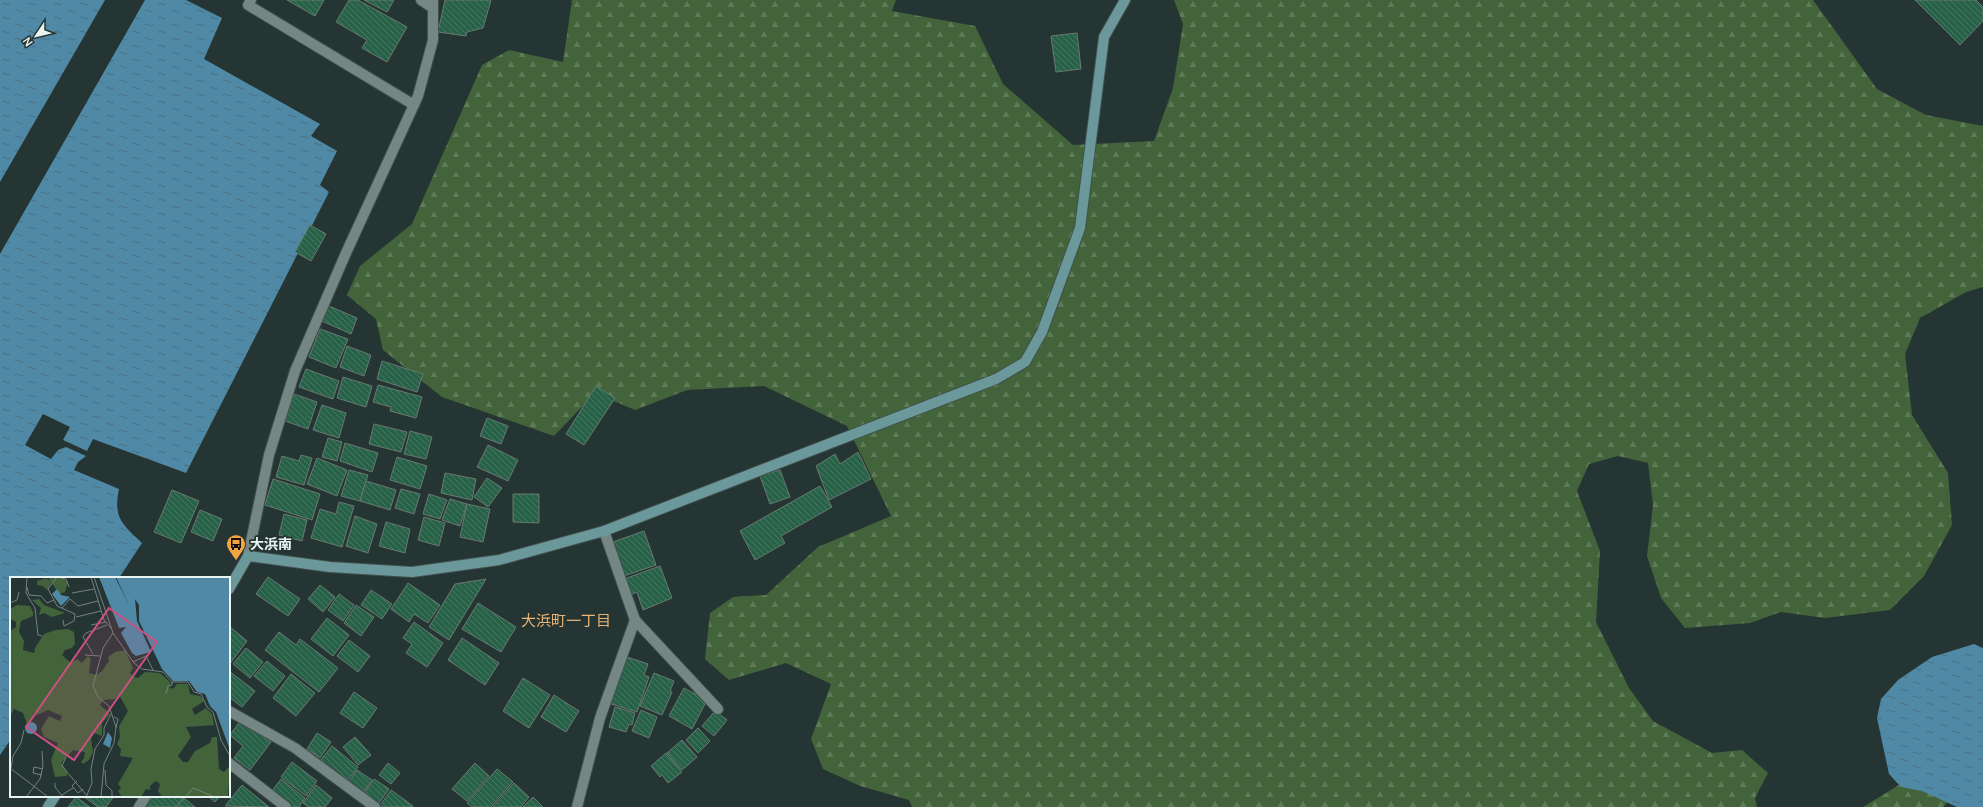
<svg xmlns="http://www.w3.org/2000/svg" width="1983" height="807" viewBox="0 0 1983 807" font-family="Manrope,'Noto Sans JP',sans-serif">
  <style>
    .forest { fill: url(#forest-firs) }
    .water { fill: url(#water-ripples) }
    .building { fill: url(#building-back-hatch); stroke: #6a7971 }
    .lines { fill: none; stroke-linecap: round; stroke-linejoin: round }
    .street-casing { stroke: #42504e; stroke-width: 12 }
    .secondary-casing { stroke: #42504e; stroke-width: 12 }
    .street { stroke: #758784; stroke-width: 10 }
    .secondary { stroke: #6b999b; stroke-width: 10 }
    .labels { text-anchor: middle; stroke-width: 3.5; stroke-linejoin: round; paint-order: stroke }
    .poi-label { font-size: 14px; font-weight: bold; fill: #eaf4f3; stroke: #253533; text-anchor: start }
    .neighbourhood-label { font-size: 15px; fill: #e9b476; stroke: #253533 }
    .inset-road { fill: none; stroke: #748180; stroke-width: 1 }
    .view { fill: #cc4f81; fill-opacity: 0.15; stroke: #cc4f81; stroke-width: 2 }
    .inset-edge { fill: none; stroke: #eaf4f3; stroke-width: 2 }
  </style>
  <defs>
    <pattern id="forest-firs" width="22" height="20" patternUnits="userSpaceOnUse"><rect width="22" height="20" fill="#43633a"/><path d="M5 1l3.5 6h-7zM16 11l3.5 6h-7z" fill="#5e7a57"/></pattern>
    <pattern id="water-ripples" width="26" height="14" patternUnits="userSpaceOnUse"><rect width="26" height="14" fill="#4f89a5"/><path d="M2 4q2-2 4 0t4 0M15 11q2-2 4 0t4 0" fill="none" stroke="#4b6f80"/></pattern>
    <pattern id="building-back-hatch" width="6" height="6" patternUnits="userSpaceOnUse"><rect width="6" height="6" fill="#276147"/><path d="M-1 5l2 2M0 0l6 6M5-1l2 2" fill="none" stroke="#467862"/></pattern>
  </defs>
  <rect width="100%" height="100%" fill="#253533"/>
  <g class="forest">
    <path d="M572 0H896L892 11 975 26 1003 84 1073 145 1154 141 1173 88 1183 24 1174 0H1813L1877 89 1926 115 1983 126V287L1966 292 1920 318 1905 354 1912 415 1948 473 1952 525 1924 576 1890 610 1825 618 1781 612 1750 623 1685 628 1661 598 1647 556 1653 505 1648 463 1618 456 1589 464 1577 491 1600 551 1596 622 1629 688 1653 721 1712 753 1742 750 1768 773 1755 798 1757 807H912L909 800 860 786 823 769 811 739 831 684 786 663 729 680 705 659 710 613 733 597 766 595 818 547 891 516 847 426 764 386 687 390 635 410 595 393 554 436 442 397 383 350 376 319 347 295 360 266 412 224 482 65 509 50 563 62Z"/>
    <path d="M1917 774 1973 776 1943 807H1863Z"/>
  </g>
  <g class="water">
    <path d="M0 0H105L0 182Z"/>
    <path d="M145 0H186L222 18 204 59 320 124 311 136 337 151 320 185 329 192 186 473 93 439 87 451 63 440 70 427 43 414 25 445 51 459 58 450 66 447 86 456 78 462 74 470 119 489C113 518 122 524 142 543L119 578H11V739L0 755V254Z"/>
    <path d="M1974 644 1983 648V807H1957L1922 791 1901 787 1889 774 1877 718 1881 699 1898 680 1932 657Z"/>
  </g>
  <g class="building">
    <path d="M287 0H324L315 16Z"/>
    <path d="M349 0H358L407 27 387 62 362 48 367 40 336 22Z"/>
    <path d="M364 0H394L387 12Z"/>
    <path d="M445 0H491L483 28 467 32 466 36 438 32Z"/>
    <path d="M1915 0H1976L1983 7V21L1960 45Z"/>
    <path d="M1077 33 1081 69 1056 72 1051 36Z"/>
    <path d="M310 225 326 234 311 261 295 252Z"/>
    <path d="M329 306 357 318 351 334 322 321Z"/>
    <path d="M320 329 348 339 336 368 309 357Z"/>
    <path d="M347 346 371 355 364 376 340 367Z"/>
    <path d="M382 361 423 374 417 392 377 379Z"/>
    <path d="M306 369 339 381 333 399 299 387Z"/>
    <path d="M343 377 372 386 366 407 337 398Z"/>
    <path d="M378 385 422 397 416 418 390 411 391 407 373 402Z"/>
    <path d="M596 386 615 398 584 445 566 434Z"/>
    <path d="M294 394 317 402 308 429 285 421Z"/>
    <path d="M322 405 346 413 339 438 313 430Z"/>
    <path d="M487 418 508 426 501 444 480 436Z"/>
    <path d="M374 424 407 432 401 452 369 444Z"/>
    <path d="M410 431 432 437 426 459 404 454Z"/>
    <path d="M328 438 342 442 337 461 322 457Z"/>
    <path d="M345 443 378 453 372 472 340 461Z"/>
    <path d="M488 445 518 460 508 481 477 467Z"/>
    <path d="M858 452 871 479 829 500 816 466 835 454 840 464Z"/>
    <path d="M301 455 312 458 304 485 276 477 282 456 299 461Z"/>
    <path d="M397 457 427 466 420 489 390 480Z"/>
    <path d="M317 458 347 470 337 496 307 484Z"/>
    <path d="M349 470 368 475 360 501 341 496Z"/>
    <path d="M780 470 790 497 770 504 760 476Z"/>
    <path d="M445 473 476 479 472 500 441 493Z"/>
    <path d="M487 478 502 488 488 507 474 497Z"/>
    <path d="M273 479 320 494 312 520 265 505Z"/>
    <path d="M366 481 396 490 390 510 360 501Z"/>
    <path d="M820 486 832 507 781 536 785 543 755 560 740 531Z"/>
    <path d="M401 489 420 494 414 514 395 508Z"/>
    <path d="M172 490 199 501 181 543 154 532Z"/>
    <path d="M429 494 447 500 440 519 423 514Z"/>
    <path d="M513 494H539V523L513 522Z"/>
    <path d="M450 499 467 504 460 526 442 520Z"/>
    <path d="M339 502 354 506 342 547 311 538 320 509 336 514Z"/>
    <path d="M467 504 490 509 483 542 460 537Z"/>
    <path d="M200 510 222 519 213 541 191 532Z"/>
    <path d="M284 514 307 520 302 541 279 535Z"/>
    <path d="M355 516 377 524 368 553 346 546Z"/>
    <path d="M424 517 445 523 439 546 418 540Z"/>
    <path d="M386 522 410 529 405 553 379 546Z"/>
    <path d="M644 531 656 565 624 576 613 542Z"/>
    <path d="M660 566 672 598 643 610 637 592 630 595 624 579Z"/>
    <path d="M268 577 300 599 288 616 256 594Z"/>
    <path d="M486 579 449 640 429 627 455 584Z"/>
    <path d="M408 583 440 605 428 623 414 614 409 622 391 609Z"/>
    <path d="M320 585 335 597 323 612 308 599Z"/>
    <path d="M371 590 392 604 382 619 361 605Z"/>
    <path d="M339 594 354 605 343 621 328 610Z"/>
    <path d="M478 603 516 627 501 652 462 629Z"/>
    <path d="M356 605 374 617 361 636 344 623Z"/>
    <path d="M327 618 349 635 333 656 311 639Z"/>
    <path d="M414 622 443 643 427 667 406 653 412 644 403 638Z"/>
    <path d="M230 627 247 641 229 665V629Z"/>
    <path d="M279 632 296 645 300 639 338 668 319 692 265 650Z"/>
    <path d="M462 638 499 663 485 685 448 660Z"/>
    <path d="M349 640 370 656 358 672 337 656Z"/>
    <path d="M246 648 263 662 250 678 233 664Z"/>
    <path d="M624 656 648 664 644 675 649 677 637 712 608 703Z"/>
    <path d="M267 661 285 676 273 691 254 676Z"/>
    <path d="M229 671 255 691 242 707 229 697Z"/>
    <path d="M654 673 674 681 670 691 672 692 662 715 640 706Z"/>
    <path d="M291 674 315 693 296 716 273 698Z"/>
    <path d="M523 678 550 695 529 728 503 711Z"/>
    <path d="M684 688 707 700 692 729 669 716Z"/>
    <path d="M354 692 377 708 363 728 340 713Z"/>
    <path d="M554 695 579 711 566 732 541 717Z"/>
    <path d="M615 707 635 713 632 725 629 724 626 732 609 727Z"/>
    <path d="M641 710 657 717 649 738 632 731Z"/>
    <path d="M715 711 727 720 714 736 702 726Z"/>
    <path d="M241 720 271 742 250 770 234 758 243 746 230 735Z"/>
    <path d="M698 728 710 741 698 753 686 740Z"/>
    <path d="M317 733 331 742 320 758 307 749Z"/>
    <path d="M355 737 371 755 358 765 343 747Z"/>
    <path d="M682 740 697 757 682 770 667 753Z"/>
    <path d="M332 746 358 767 346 782 320 761Z"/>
    <path d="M666 753 682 772 668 783 662 775 660 777 651 766Z"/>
    <path d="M292 762 317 781 306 796 281 777Z"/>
    <path d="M388 763 400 773 391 784 379 775Z"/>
    <path d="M475 763 489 776 467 801 452 789Z"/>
    <path d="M497 769 513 782 491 807H472L467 803Z"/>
    <path d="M357 770 372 780 362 794 347 784Z"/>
    <path d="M281 779 305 798 299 807H290L271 792Z"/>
    <path d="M374 779 389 789 377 806 363 795Z"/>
    <path d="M514 783 529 797 521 807H493Z"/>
    <path d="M242 785 269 807 225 806Z"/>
    <path d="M316 785 332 798 325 807H309L303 803Z"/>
    <path d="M391 790 413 806 412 807H379Z"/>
    <path d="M83 796H114L106 807H98Z"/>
    <path d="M148 796H180L183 798 176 807H146L142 803Z"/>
    <path d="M208 796H220L215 802Z"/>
    <path d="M76 797 90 807H68Z"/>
    <path d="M533 797 543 807H523Z"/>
    <path d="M184 798 195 807H176Z"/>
  </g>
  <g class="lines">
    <defs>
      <g id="street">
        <path d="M251 0 248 5 414 105"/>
        <path d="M421 0 433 8"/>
        <path d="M604 531 635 620 718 709"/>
        <path d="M248 556 269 455 295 371 346 253 418 96 433 40V0"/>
        <path d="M229 711 295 748 375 807"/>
        <path d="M229 763 286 807"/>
        <path d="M139 807 146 796"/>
        <path d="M577 807 600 718 635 620"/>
      </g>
      <g id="secondary">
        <path d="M229 589 248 556 330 567 412 572 499 560 604 531 996 379 1025 362 1042 332 1080 228 1104 37 1125 0"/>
        <path d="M48 807 55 796"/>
      </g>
    </defs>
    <use href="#street" class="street-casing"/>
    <use href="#secondary" class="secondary-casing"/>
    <use href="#street" class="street"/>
    <use href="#secondary" class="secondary"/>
  </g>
  <defs>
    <symbol id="bus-pin" viewBox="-11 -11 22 30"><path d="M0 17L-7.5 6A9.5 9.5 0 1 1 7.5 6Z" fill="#f2a541" stroke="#253533"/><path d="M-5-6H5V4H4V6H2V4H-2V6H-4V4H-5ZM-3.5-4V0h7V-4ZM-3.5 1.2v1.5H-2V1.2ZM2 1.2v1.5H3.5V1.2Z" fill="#111"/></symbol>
  </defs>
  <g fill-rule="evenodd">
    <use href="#bus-pin" x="225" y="533" width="22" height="30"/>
  </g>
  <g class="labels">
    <g class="poi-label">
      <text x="250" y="549">大浜南</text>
    </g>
    <g class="neighbourhood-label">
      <text x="566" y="626">大浜町一丁目</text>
    </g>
  </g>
  <g transform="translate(10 577)">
    <rect width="220" height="220" fill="#253533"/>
    <path d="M36 1 42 5 37 13 33 9 27 8V4Z" fill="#45603d"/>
    <path d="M38 0 53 1 58 5 55 15 49 17ZM29 22 34 28 55 36 42 40 34 36 29 38 31 31 22 23ZM7 28 20 29 23 35V39L11 44 9 55 14 64 13 73 24 76 25 71 34 57 46 53 58 52 64 55 65 67 62 71 55 73 52 78 61 86 67 82 72 86 78 79 81 82 79 96 86 98 92 94 99 84 98 80 105 75 115 73 123 91 120 96 124 100 128 101 135 95 150 96 161 106 159 110 163 112 167 107H178L180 117 190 119 193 122V125L182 132 185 138 196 131 202 137 204 148 176 150 181 160 168 179 173 185H178L185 174 200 166 202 160H207L209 192 214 195 220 189 218 220H152L148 214 150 207 146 204 140 209V213L136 212 131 220H112L108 214 111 211 108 207 123 181 110 179 111 172 107 167 110 160 109 149 118 134 109 118 105 122 93 123 90 128 100 137 92 146V159L84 156 81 162 83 175 79 183 73 187 71 185 74 181 75 175 63 173 51 186 57 194V199L45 200 41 183 48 166 34 160 31 152 39 139 50 144 52 139 38 133 27 138 24 136 18 150 13 136 4 132 0 139V54L6 50V45L0 42V32Z" fill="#43633a"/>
    <path d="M89 0H105L120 30 106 0H220V173L206 135 200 129 195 117 187 115 179 104H163L152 92 129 44V28L125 22 127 44 141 75 126 79 122 76 111 56 116 50 109 51ZM47 12 51 18 60 20 51 29 42 17ZM15 151a6 6 0 1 1 12 0a6 6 0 1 1-12 0ZM98 155 102 161 100 171 93 167Z" fill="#4f89a5"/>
    <path class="inset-road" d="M17 0 16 16 25 31 28 58 32 59M47 0 56 2 59 10M81 0 94 43 101 51M84 0 103 56 124 86 132 92 153 95 162 105H178L184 115 191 117 197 130 203 135 211 163 220 179M17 10 19 18 31 19 37 26 44 23 47 29 65 37 64 44 54 49 53 43M62 16 84 12M44 23 38 12 47 0M0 26 7 23 9 15M52 31 60 22 68 29 88 24M66 40 91 34M81 48 96 45M83 77 73 60 76 56 97 48M75 78 90 79M123 85 136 79 143 93M156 117 158 109 162 108V105M104 140 108 142 106 151M56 180 52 189 78 220M0 191 38 220M1 191 3 179 11 166 14 153M95 193 96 208 102 214V220M32 198 23 196 24 190 33 192M67 204 62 209 68 216 73 212M45 206V210L53 220M52 218 63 211M77 218 82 206 81 192 85 172 94 158V151L101 137M16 220 30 202 33 189 32 174M91 220 94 187 104 166 106 150 99 129 88 120 83 109 93 71 103 56M176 220 183 211 205 220"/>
    <path class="view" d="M99 31 147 65 64 183 16 150Z"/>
    <rect width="220" height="220" class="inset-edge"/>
  </g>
  <g transform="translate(36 36) rotate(235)" stroke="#253533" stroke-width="3" paint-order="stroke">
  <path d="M0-3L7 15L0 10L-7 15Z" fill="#eaf4f3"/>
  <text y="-6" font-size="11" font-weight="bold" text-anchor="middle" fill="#eaf4f3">N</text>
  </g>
</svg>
